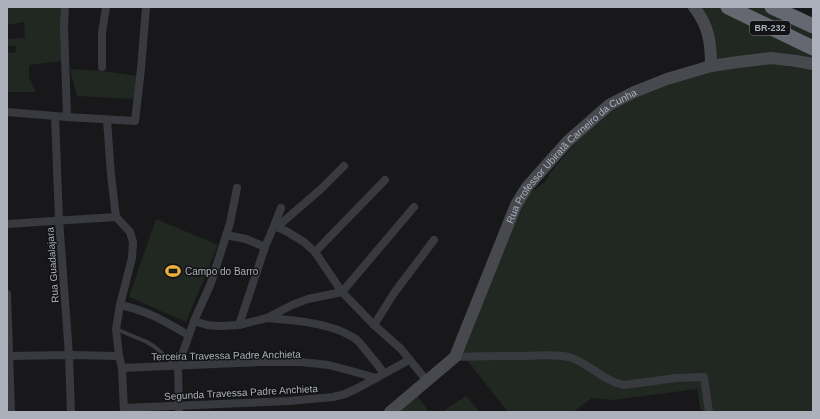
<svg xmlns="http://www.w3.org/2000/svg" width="820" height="419" viewBox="0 0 820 419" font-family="Arial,sans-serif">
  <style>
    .green { fill: #202821 }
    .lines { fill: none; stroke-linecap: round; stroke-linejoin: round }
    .lane { stroke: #393a3f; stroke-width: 4 }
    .street { stroke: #393a3f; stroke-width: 8 }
    .secondary { stroke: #47494f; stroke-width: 12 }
    .highway { stroke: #656870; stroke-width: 15 }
    .labels { text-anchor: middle; stroke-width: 3; stroke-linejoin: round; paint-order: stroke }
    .shield { fill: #131315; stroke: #7d8188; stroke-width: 1 }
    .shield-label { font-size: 9px; font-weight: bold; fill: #abb0ba }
    .street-label { font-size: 10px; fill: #abb0ba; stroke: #131315 }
    .poi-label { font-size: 10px; fill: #abb0ba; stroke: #131315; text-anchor: start }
  </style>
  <rect width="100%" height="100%" fill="#18181a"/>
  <g class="green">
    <path d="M7 7H63L62 61 29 65V78L36 92H7V52L15 53 16 46H7V39L25 38 24 22 7 25Z"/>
    <path d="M697 7H718L813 51V62L714 61Z"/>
    <path d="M739 7H763L813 31V43Z"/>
    <path d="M771 61 790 67 813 68V412H701L697 389 613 400 592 398 573 412H508L466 359 463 352 522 199 546 181 550 173 590 125 628 98 691 75Z"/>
    <path d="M70 69 102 71 138 76 134 99 77 96Z"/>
    <path d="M156 219 218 245 186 322 129 297Z"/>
    <path d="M414 391 429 412H393Z"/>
    <path d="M466 396 480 412H442Z"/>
  </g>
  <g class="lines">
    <path class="lane" d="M116 329 147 342 155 347 175 365"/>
    <g class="street">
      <path d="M65 7 64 27 67 117"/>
      <path d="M102 67V33L106 7"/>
      <path d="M7 112 67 117 135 121 141 69 146 7"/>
      <path d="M55 116 59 220 69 355 71 412"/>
      <path d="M107 120 111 175 116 217 130 232 133 242 132 258 120 305 116 329 119 356 122 368 124 412"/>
      <path d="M7 224 116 217"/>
      <path d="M274 226 286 231 304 242 315 252 342 292 374 325 401 349 427 381"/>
      <path d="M277 227 321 189 344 166"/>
      <path d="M226 235 246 239 265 247"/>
      <path d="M315 252 385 180"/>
      <path d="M7 294 11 412"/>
      <path d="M120 305C146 310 166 322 188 335"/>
      <path d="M267 318C294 320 334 323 357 340 359 342 361 344 363 347 370 355 377 364 384 373"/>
      <path d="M194 321 207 325 219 326 239 325 267 318 292 305 308 299 342 292 414 207"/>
      <path d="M239 325 265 247 274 226 281 208"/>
      <path d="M374 325 394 293 434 240"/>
      <path d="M9 356 69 355 119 356"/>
      <path d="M455 357C478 356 502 356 526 356 540 355 555 354 569 357 589 363 603 381 624 385L676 378 704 377 709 412"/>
      <path d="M122 368 260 362H301L329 365 377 378"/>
      <path d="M124 408 289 401 333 397 345 394 358 388 409 360"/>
      <path d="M179 412 178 366 194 321 211 283 230 223 237 188"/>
    </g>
    <g class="secondary">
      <path d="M694 7C709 26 711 43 711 66"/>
      <path id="s1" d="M390 412 455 357 516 205 527 187 568 141 609 105 634 92 667 79 711 66 738 62 771 58 796 61 813 64"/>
    </g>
    <g class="highway">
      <path d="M728 7 813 48"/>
      <path d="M772 7 813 26"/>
    </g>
  </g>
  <defs>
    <symbol id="stadium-bare" viewBox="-9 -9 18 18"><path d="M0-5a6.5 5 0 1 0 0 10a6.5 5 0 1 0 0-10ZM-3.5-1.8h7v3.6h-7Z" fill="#edb03d" stroke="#131315" stroke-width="2.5" paint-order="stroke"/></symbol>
  </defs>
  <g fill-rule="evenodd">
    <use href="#stadium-bare" x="162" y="260" width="22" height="22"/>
  </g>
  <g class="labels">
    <rect class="shield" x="750" y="21" width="40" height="14" rx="3"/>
    <g class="shield-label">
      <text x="770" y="31">BR-232</text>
    </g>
    <g class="street-label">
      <text dy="4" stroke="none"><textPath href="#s1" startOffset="323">Rua Professor Ubiratã Carneiro da Cunha</textPath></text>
      <text transform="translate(52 265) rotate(-94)" y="4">Rua Guadalajara</text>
      <text transform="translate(226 355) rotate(-1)" y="4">Terceira Travessa Padre Anchieta</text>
      <text transform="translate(241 392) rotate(-3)" y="4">Segunda Travessa Padre Anchieta</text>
    </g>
    <g class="poi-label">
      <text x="185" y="275">Campo do Barro</text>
    </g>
  </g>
  <rect width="820" height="419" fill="none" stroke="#abb0ba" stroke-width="16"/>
</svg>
